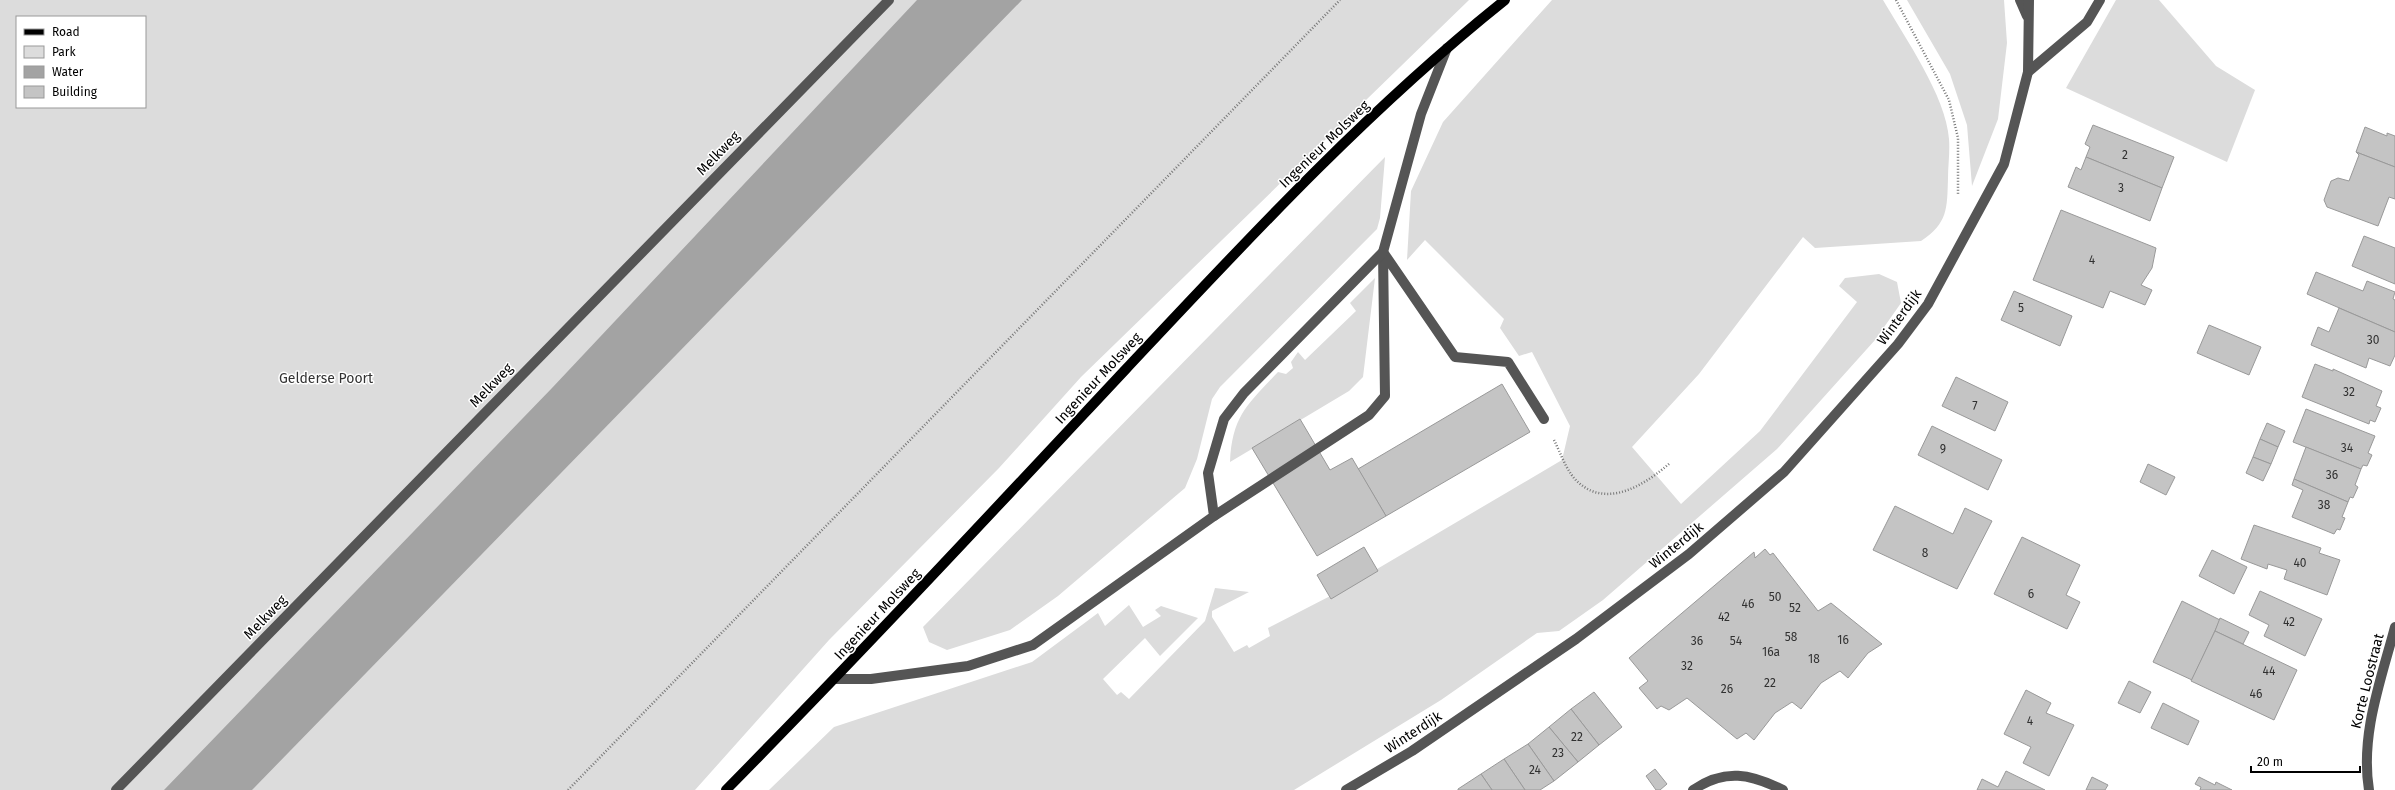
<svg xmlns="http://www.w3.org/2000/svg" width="2395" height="790" viewBox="0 0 2395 790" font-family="'Fira Sans',sans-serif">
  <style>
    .green { fill: #dcdcdc; fill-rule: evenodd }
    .water { fill: #a3a3a3 }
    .building { fill: #c4c4c4; stroke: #999 }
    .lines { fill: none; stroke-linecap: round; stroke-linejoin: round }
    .path { stroke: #777; stroke-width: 2.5; stroke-dasharray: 1 2; stroke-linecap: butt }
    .minor { stroke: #555; stroke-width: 10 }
    .major { stroke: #000; stroke-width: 10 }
    .labels { text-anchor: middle; stroke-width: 3; stroke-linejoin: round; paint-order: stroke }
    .number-label { font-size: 12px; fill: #313131 }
    .street-label { font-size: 14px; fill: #000; stroke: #fff }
    .park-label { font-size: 14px; fill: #333; stroke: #fff }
  </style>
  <rect width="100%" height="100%" fill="#fff"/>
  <g class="green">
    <path d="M0 0H1469L1081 377 999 468 829 640 695 790H0ZM17 17H145V107H17Z"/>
    <path d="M1552 0H1883C1905 38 1946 96 1949 139 1950 152 1948 166 1948 178 1947 209 1948 223 1921 241L1815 248 1803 237 1699 374 1632 447 1681 504 1760 431 1857 302 1839 286 1845 278 1879 274 1897 282 1901 303 1875 340 1777 449 1603 600 1559 631 1537 633 1441 700 1294 790H769L834 727 1032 662 1098 613 1105 626 1129 605 1143 627 1161 616 1155 610 1161 606 1198 618 1160 656 1145 638 1103 679 1117 695 1121 692 1129 699 1205 621 1215 588 1249 592 1212 611V617L1234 652 1247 645 1249 648 1270 636 1268 628 1338 592 1562 460 1570 426 1532 352 1519 356 1500 328 1504 319 1425 240 1407 260 1411 191 1443 122Z"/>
    <path d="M1907 0H2004L2007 43 1998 119 1972 186 1967 125 1950 74Z"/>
    <path d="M2116 0H2159L2216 66 2255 90 2227 162 2066 88Z"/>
    <path d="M1385 157 1380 218 1377 229 1220 387 1212 399 1197 459 1185 488 1058 596 1010 630 947 650 929 642 923 627Z"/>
    <path d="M1375 278 1363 377 1349 391 1230 462C1232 416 1248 404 1278 372L1286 374 1293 368 1291 362 1298 352 1305 360 1356 311 1350 303Z"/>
  </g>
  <path class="water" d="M917 0H1022L252 790H164L552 388Z"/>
  <g class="building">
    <path d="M2093 125 2174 157 2162 188 2086 157 2090 147 2085 144Z"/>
    <path d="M2365 127 2387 136V133L2395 136V167L2356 152Z"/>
    <path d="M2356 152 2395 167V199L2389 197 2378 226 2327 207 2324 200 2331 181 2338 178 2349 181 2359 155Z"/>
    <path d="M2086 157 2162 188 2150 221 2068 187 2076 167 2081 170Z"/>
    <path d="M2061 210 2156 248 2152 268 2141 285 2152 290 2145 305 2110 291 2103 308 2033 280Z"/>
    <path d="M2364 236 2395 248V284L2352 266Z"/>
    <path d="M2316 272 2363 291 2367 281 2395 292 2393 299 2395 300V332L2307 294Z"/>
    <path d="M2014 291 2072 316 2060 346 2001 320Z"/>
    <path d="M2339 308 2395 332V355L2390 366 2369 358 2366 368 2311 345 2318 327 2329 332Z"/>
    <path d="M2209 325 2261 347 2249 375 2197 353Z"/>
    <path d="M2315 364 2333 371V369L2382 391 2376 406 2381 408 2375 422 2370 420 2369 424 2302 397Z"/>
    <path d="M1956 377 2008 402 1995 431 1942 406Z"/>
    <path d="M1502 384 1530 432 1386 516 1358 469Z"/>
    <path d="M2306 409 2375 436 2368 453 2372 455 2367 466 2363 465 2361 469 2293 442Z"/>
    <path d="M1300 419 1330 470 1352 458 1386 516 1317 556 1252 448Z"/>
    <path d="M2267 423 2285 431 2278 447 2260 439Z"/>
    <path d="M1932 426 2002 460 1988 490 1918 455Z"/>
    <path d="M2260 439 2278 447 2271 464 2253 457Z"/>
    <path d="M2306 447 2361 469 2355 485 2358 487 2353 498 2350 497 2348 502 2294 479Z"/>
    <path d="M2253 457 2271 464 2263 481 2246 473Z"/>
    <path d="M2148 464 2175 477 2166 495 2140 482Z"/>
    <path d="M2294 479 2348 502 2342 517 2345 518 2340 530 2337 529 2334 534 2292 517 2303 490 2292 485Z"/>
    <path d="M1895 506 1953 534 1965 508 1992 521 1957 589 1873 550Z"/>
    <path d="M2254 525 2321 548 2319 553 2340 560 2327 595 2284 579 2287 570 2268 564 2267 569 2241 559Z"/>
    <path d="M2022 537 2080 565 2066 595 2080 602 2067 629 1994 594Z"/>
    <path d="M1364 547 1378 571 1331 599 1317 575Z"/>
    <path d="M1765 549 1770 555 1773 553 1818 611 1831 603 1882 644 1868 653 1848 678 1840 671 1821 683 1801 709 1792 702 1775 713 1754 740 1746 733 1737 739 1687 698 1669 710 1661 706 1657 709 1639 688 1648 681 1629 658 1754 552 1755 558Z"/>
    <path d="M2212 550 2247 567 2234 594 2199 576Z"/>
    <path d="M2260 591 2322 619 2305 656 2264 636 2269 625 2249 615Z"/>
    <path d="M2182 601 2220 620 2192 680 2153 662Z"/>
    <path d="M2220 618 2249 632 2243 644 2215 631Z"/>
    <path d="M2215 631 2297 670 2274 720 2191 681Z"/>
    <path d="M2129 681 2151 692 2140 713 2118 703Z"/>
    <path d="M2026 690 2051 703 2046 713 2074 725 2049 776 2023 763 2031 747 2004 734Z"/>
    <path d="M1594 692 1622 727 1599 745 1571 709Z"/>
    <path d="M2163 703 2199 721 2188 745 2151 728Z"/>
    <path d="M1571 709 1599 745 1578 762 1549 727Z"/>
    <path d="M1549 727 1578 762 1554 781 1528 744Z"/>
    <path d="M1528 744 1554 781 1540 790H1525L1504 759Z"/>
    <path d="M1504 759 1525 790H1492L1481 774Z"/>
    <path d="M1655 769 1667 784 1660 790H1656L1646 776Z"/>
    <path d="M2006 771 2045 790H1977L1982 779 1998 787Z"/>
    <path d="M1481 774 1492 790H1458V789Z"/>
    <path d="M2092 777 2108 785 2105 790H2086Z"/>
    <path d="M2199 777 2215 785 2216 782 2232 790H2200L2201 787 2195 784Z"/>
  </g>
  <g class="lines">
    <g class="path">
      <path d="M1896 0 1949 100 1958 138V195"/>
      <path d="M1554 440C1561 454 1567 473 1579 483 1609 509 1647 483 1670 463"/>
      <path d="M568 790 1340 0"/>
    </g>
    <g class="minor">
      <path d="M2020 0 2027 16"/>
      <path d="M2028 72 2087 22 2100 0"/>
      <path d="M1214 516 1369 415 1385 396 1383 252 1455 357 1508 362 1544 419"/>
      <path d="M836 679H871L968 666 1033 645 1214 516 1208 473 1224 419 1244 393 1383 252 1421 114 1447 48"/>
      <path d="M116 790 889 0"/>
      <path d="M1346 790 1412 751 1576 639 1689 554 1784 472 1898 344 1928 304 2004 164 2028 72 2029 0"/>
      <path d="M1693 790C1725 768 1751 774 1783 790"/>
      <path d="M2369 790C2360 735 2381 680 2395 627"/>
    </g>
    <path class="major" d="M726 790C862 652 994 510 1126 369 1246 241 1367 110 1505 0"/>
  </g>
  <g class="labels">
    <g class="number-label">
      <text x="2125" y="159">2</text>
      <text x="2121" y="192">3</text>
      <text x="2092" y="264">4</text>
      <text x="2021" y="312">5</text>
      <text x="2373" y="344">30</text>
      <text x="2349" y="396">32</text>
      <text x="1975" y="410">7</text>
      <text x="2347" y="452">34</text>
      <text x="1943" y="453">9</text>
      <text x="2332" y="479">36</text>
      <text x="2324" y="509">38</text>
      <text x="1925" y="557">8</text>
      <text x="2300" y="567">40</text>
      <text x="2031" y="598">6</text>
      <text x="1775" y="601">50</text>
      <text x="1748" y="608">46</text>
      <text x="1795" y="612">52</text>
      <text x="1724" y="621">42</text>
      <text x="2289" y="626">42</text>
      <text x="1791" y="641">58</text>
      <text x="1843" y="644">16</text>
      <text x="1697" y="645">36</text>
      <text x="1736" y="645">54</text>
      <text x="1771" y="656">16a</text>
      <text x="1814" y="663">18</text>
      <text x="1687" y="670">32</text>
      <text x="2269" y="675">44</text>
      <text x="1770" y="687">22</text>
      <text x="1727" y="693">26</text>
      <text x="2256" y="698">46</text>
      <text x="2030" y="725">4</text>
      <text x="1577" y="741">22</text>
      <text x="1558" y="757">23</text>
      <text x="1535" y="774">24</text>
    </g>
    <g class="street-label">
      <text transform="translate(1324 144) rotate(-44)" y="5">Ingenieur Molsweg</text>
      <text transform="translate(718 153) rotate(-46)" y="5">Melkweg</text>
      <text transform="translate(1899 317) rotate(-54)" y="5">Winterdijk</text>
      <text transform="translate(1098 378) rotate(-47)" y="5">Ingenieur Molsweg</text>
      <text transform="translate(491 385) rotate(-46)" y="5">Melkweg</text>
      <text transform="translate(1676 545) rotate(-39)" y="5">Winterdijk</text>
      <text transform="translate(877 614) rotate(-47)" y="5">Ingenieur Molsweg</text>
      <text transform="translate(265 617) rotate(-46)" y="5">Melkweg</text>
      <text transform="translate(2367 681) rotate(-76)" y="5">Korte Loostraat</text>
      <text transform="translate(1413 732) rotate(-33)" y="5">Winterdijk</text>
    </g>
    <g class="park-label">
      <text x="326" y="383">Gelderse Poort</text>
    </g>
  </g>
  <rect x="16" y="16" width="130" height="92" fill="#ffffff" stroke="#999999"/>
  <rect x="24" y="29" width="20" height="6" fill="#000000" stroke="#999999"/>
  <text x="52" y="36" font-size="12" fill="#000000">Road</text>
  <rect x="24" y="46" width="20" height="12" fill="#dcdcdc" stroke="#999999"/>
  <text x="52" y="56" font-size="12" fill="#000000">Park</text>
  <rect x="24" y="66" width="20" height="12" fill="#a3a3a3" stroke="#999999"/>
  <text x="52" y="76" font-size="12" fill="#000000">Water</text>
  <rect x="24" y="86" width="20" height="12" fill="#c4c4c4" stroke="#999999"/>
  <text x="52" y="96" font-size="12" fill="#000000">Building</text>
  <path d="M2251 766v6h109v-6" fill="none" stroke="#000000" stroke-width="2"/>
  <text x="2257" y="766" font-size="12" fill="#000000" stroke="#ffffff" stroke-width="3" paint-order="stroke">20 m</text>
</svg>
